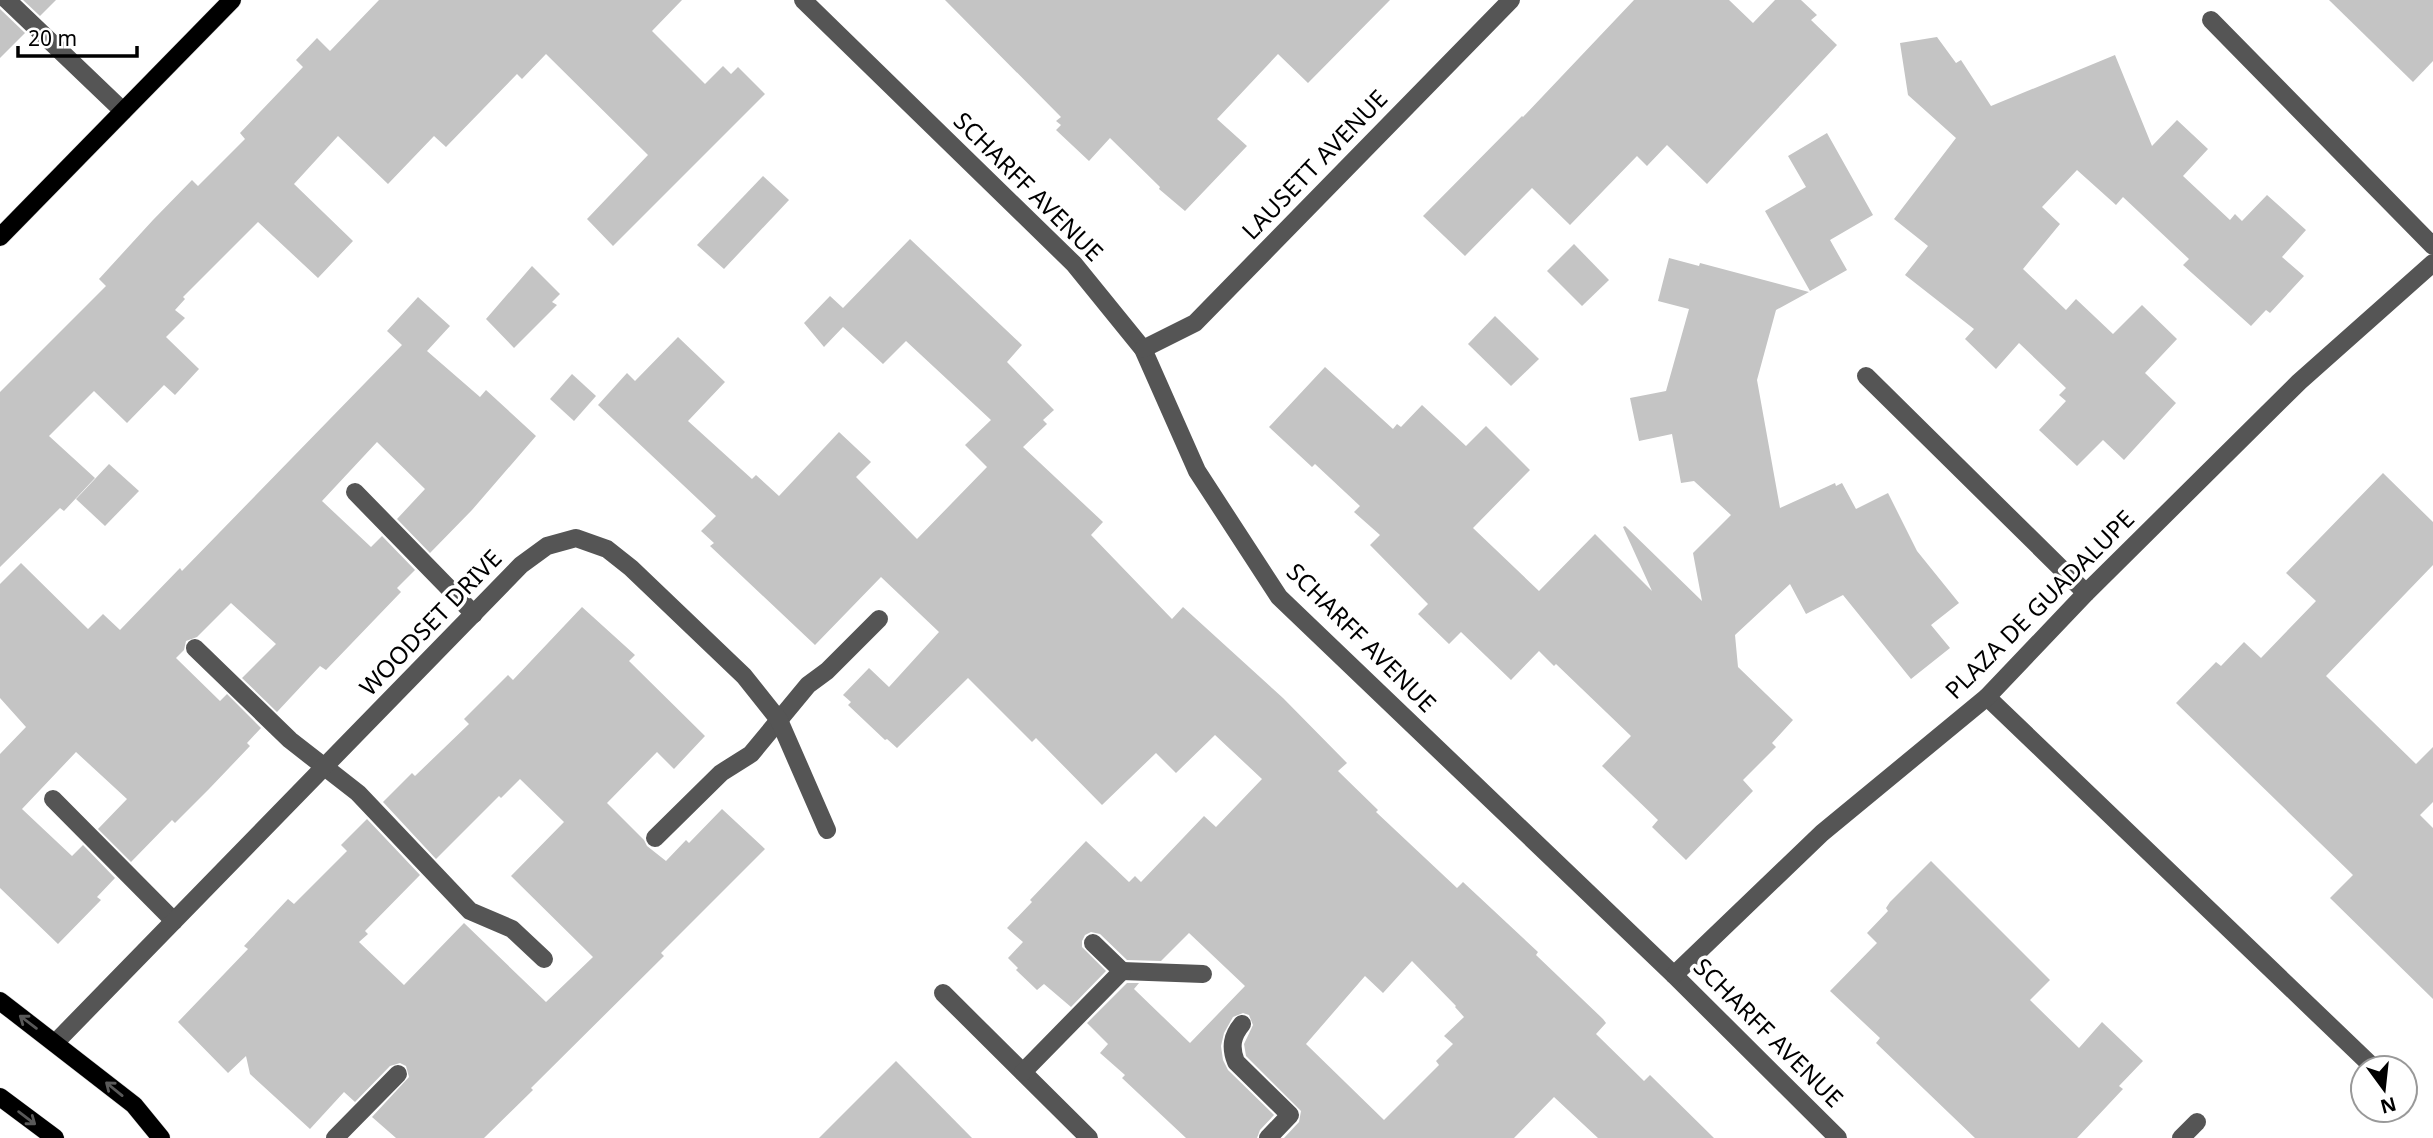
<svg xmlns="http://www.w3.org/2000/svg" width="2433" height="1138" viewBox="0 0 2433 1138" font-family="'Noto Sans',sans-serif">
  <style>
    .building { fill: #c4c4c4; fill-rule: evenodd }
    .lines { fill: none; stroke-linecap: round; stroke-linejoin: round }
    .major-casing { stroke: #dbdbdb; stroke-width: 19 }
    .minor { stroke: #555; stroke-width: 18 }
    .major { stroke: #000; stroke-width: 18 }
    .oneway { stroke: #595959 }
    .labels { text-anchor: middle; stroke-width: 7; stroke-linejoin: round; paint-order: stroke }
    .street-label { font-size: 24px; fill: #000; stroke: #fff }
  </style>
  <rect width="100%" height="100%" fill="#fff"/>
  <g class="building">
    <path d="M23 0H56L40 16Z"/>
    <path d="M379 0H682L652 31 705 84 723 66 731 74 738 67 765 94 613 246 587 219 648 155 546 54 522 79 517 74 446 147 434 136 388 184 338 136 294 184 353 241 318 278 258 222 183 297 185 299 175 310 185 318 166 337 199 369 175 395 164 385 127 423 94 391 49 436 95 478 64 511 60 508 0 567V392L106 286 99 279 153 220 192 180 198 186 245 139 240 133 303 67 296 60 317 38 330 51Z"/>
    <path d="M945 0H1390L1308 83 1278 54 1217 119 1247 146 1185 211 1159 189 1160 187 1110 138 1089 161 1056 130 1061 125 1056 121 1061 117Z"/>
    <path d="M1634 0H1729L1753 23 1775 0H1801L1817 15 1811 20 1837 45 1707 184 1667 145 1647 166 1637 156 1570 225 1532 188 1465 256 1423 216 1522 116 1523 117Z"/>
    <path d="M2329 0H2433V61L2413 82Z"/>
    <path d="M0 9 25 33 0 58Z"/>
    <path d="M1937 37 1956 63 1961 60 1991 106 2115 55 2152 146 2177 120 2208 149 2183 176 2230 220 2235 214 2242 221 2267 195 2306 230 2282 257 2304 276 2270 313 2266 310 2251 326 2183 265 2189 259 2123 197 2116 205 2077 170 2042 207 2060 224 2023 269 2066 310 2076 299 2113 334 2142 305 2177 339 2145 373 2176 403 2124 460 2103 440 2077 466 2039 430 2066 401 2059 395 2066 388 2019 343 1996 369 1965 339 1974 329 1905 275 1928 246 1894 219 1956 138 1908 95 1900 43Z"/>
    <path d="M1827 133 1873 215 1830 240 1847 270 1810 291 1765 211 1806 187 1788 156Z"/>
    <path d="M763 176 789 200 724 269 697 245Z"/>
    <path d="M910 239 1022 345 1007 362 1054 410 1043 420 1047 424 1023 447 1103 522 1091 535 1172 619 1183 607 1283 698 1347 763 1338 771 1378 810 1376 812 1457 888 1463 882 1538 952 1536 955 1603 1019 1606 1023 1596 1034 1644 1081 1650 1075 1714 1138H1598L1554 1097 1514 1138H1284L1299 1122 1301 1111 1246 1056 1244 1044 1253 1025 1249 1015 1243 1013 1233 1017 1224 1033 1221 1046 1223 1060 1228 1070 1274 1115 1260 1130 1257 1138H1186L1122 1078 1125 1075 1100 1053 1108 1044 1087 1023 1127 983H1139L1134 989 1190 1043 1245 986 1189 933 1161 961 1127 960 1100 934 1091 932 1085 935 1082 941V947L1106 971 1071 1007 1044 984 1037 990 1016 970 1018 968 1008 958 1023 942 1007 928 1032 902 1030 900 1086 841 1129 882 1135 876 1141 882 1204 816 1216 827 1262 779 1215 735 1176 773 1156 753 1102 805 1036 738 1032 742 968 678 897 748 887 739 885 740 848 705 851 702 843 695 869 668 889 687 939 632 881 577 815 645 710 546 714 543 701 531 716 516 598 405 627 373 635 381 678 337 725 382 688 421 752 479 756 475 779 496 839 432 871 462 856 477 917 539 987 467 965 445 991 420 906 341 883 364 843 327 824 347 804 323 830 296 843 308ZM1412 961 1456 1006 1455 1007 1464 1017 1444 1036 1453 1044 1436 1061 1439 1065 1384 1120 1306 1044 1365 976 1383 993Z"/>
    <path d="M1574 244 1609 280 1582 306 1547 271Z"/>
    <path d="M1669 258 1699 266 1700 263 1809 292 1776 310 1757 380 1780 508 1835 483 1836 486 1842 483 1856 509 1888 493 1917 551 1959 603 1931 625 1950 648 1911 679 1843 595 1806 614 1790 584 1735 635 1738 667 1793 720 1772 743 1776 747 1743 780 1753 791 1686 860 1652 827 1658 820 1602 766 1631 736 1556 664 1554 666 1539 651 1511 680 1461 632 1449 644 1418 614 1428 604 1370 545 1380 535 1354 512 1360 506 1315 464 1312 467 1269 427 1325 367 1393 429 1397 424 1401 427 1422 405 1466 446 1486 426 1530 470 1473 528 1539 591 1595 534 1652 591 1623 527 1625 526 1702 601 1693 553 1731 515 1694 481 1681 483 1672 434 1639 441 1630 398 1666 391 1689 309 1658 301Z"/>
    <path d="M532 266 560 294 552 302 557 305 514 348 486 319Z"/>
    <path d="M418 297 450 326 427 351 480 397 486 390 536 436 472 510 430 553 397 519 425 489 377 442 322 501 371 547 382 536 415 570 397 588 401 592 326 670 320 666 277 712 242 678 276 644 231 603 197 637 186 641 184 650 176 658 220 701 227 694 261 728 247 743 250 746 209 789 175 823 172 820 131 862 98 829 127 799 76 752 22 809 72 856 83 845 115 878 97 897 101 900 58 944 0 888V754L26 727 0 698V584L21 563 88 629 103 614 120 630 180 568 182 571 402 345 387 331Z"/>
    <path d="M1495 316 1539 359 1511 386 1468 344Z"/>
    <path d="M572 374 596 396 574 421 550 399Z"/>
    <path d="M109 464 139 491 105 526 76 499Z"/>
    <path d="M2383 473 2433 522V565L2326 676 2416 764 2433 747V802L2420 815 2433 828V999L2330 898 2353 875 2176 703 2216 662 2221 666 2244 642 2261 658 2316 601 2286 573Z"/>
    <path d="M582 607 635 655 629 661 705 736 674 769 657 752 607 803 644 840 647 846 666 861 686 840 689 843 722 809 765 849 661 953 664 956 531 1088 533 1090 484 1138H396L372 1117 409 1077 406 1066 400 1063 390 1066 355 1102 344 1092 310 1129 250 1074 246 1056 228 1073 178 1022 248 949 244 946 288 899 294 904 347 851 341 845 367 819 420 875 365 931 368 934 359 942 404 985 464 923 546 1002 593 957 511 876 564 822 520 779 501 798 499 796 436 859 383 802 412 773 415 776 469 724 464 719 508 675 513 680Z"/>
    <path d="M1931 861 2050 980 2030 1000 2079 1048 2102 1022 2143 1061 2119 1086 2123 1089 2077 1138H1975L1876 1043 1880 1038 1830 991 1877 943 1867 933 1888 911 1886 908 1890 902Z"/>
    <path d="M896 1061 972 1138H819Z"/>
  </g>
  <g class="lines">
    <defs>
      <g id="major">
        <path d="M0 237 232 0"/>
        <path d="M0 1001 134 1105 161 1138"/>
        <path d="M0 1097 55 1138"/>
      </g>
    </defs>
    <use href="#major" class="major-casing"/>
    <g class="minor">
      <path d="M7 0 123 111"/>
      <path d="M803 0 1074 264 1143 349 1197 471 1279 597 1674 975 1838 1138"/>
      <path d="M2211 20 2433 246"/>
      <path d="M1143 349 1195 323 1511 0"/>
      <path d="M1866 376 2086 593"/>
      <path d="M355 492 474 614"/>
      <path d="M195 648 290 740 358 793 470 911 512 929 544 959"/>
      <path d="M1987 697 2374 1068"/>
      <path d="M53 799 174 921"/>
      <path d="M655 838 721 773 751 754 808 685 827 671 879 619"/>
      <path d="M1122 971 1203 974"/>
      <path d="M1674 975 1822 833 1987 697 2086 593 2299 382 2433 263"/>
      <path d="M943 993 1089 1138"/>
      <path d="M1242 1024C1232 1036 1230 1047 1236 1062L1290 1115 1268 1138"/>
      <path d="M55 1043 521 565 547 546 576 538 607 549 631 568 744 676 779 720 827 830"/>
      <path d="M1023 1072 1122 971 1093 943"/>
      <path d="M335 1138 398 1074"/>
      <path d="M2181 1138 2197 1122"/>
    </g>
    <use href="#major" class="major"/>
  </g>
  <defs><path id="oneway-shaft" d="M-6 0H5M1.5-3L5.5 0L1.5 3" fill="none" stroke-width="1.6" stroke-linecap="round" stroke-linejoin="round" transform="scale(1.75)"/></defs>
  <g class="oneway">
    <use href="#oneway-shaft" transform="translate(28 1022) rotate(-143)"/>
    <use href="#oneway-shaft" transform="translate(114 1089) rotate(-141)"/>
    <use href="#oneway-shaft" transform="translate(27 1118) rotate(37)"/>
  </g>
  <g class="labels">
    <g class="street-label">
      <text transform="translate(1315 165) rotate(-46)" y="8">LAUSETT AVENUE</text>
      <text transform="translate(1028 187) rotate(45)" y="8">SCHARFF AVENUE</text>
      <text transform="translate(2040 605) rotate(-45)" y="8">PLAZA DE GUADALUPE</text>
      <text transform="translate(431 623) rotate(-46)" y="8">WOODSET DRIVE</text>
      <text transform="translate(1361 638) rotate(45)" y="8">SCHARFF AVENUE</text>
      <text transform="translate(1768 1033) rotate(45)" y="8">SCHARFF AVENUE</text>
    </g>
  </g>
  <g transform="translate(2384 1089) rotate(165)"><circle r="33" fill="#ffffff" stroke="#999999" stroke-width="2"/>
  <path d="M0-5L12 26L0 18L-12 26Z" fill="#000000"/>
  <text y="-10" font-size="19" font-weight="bold" text-anchor="middle" fill="#000000">N</text>
  </g>
  <path d="M18 46v10h119v-10" fill="none" stroke="#000000" stroke-width="3.5"/>
  <text x="28" y="46" font-size="21" fill="#000000" stroke="#ffffff" stroke-width="5" paint-order="stroke">20 m</text>
</svg>
